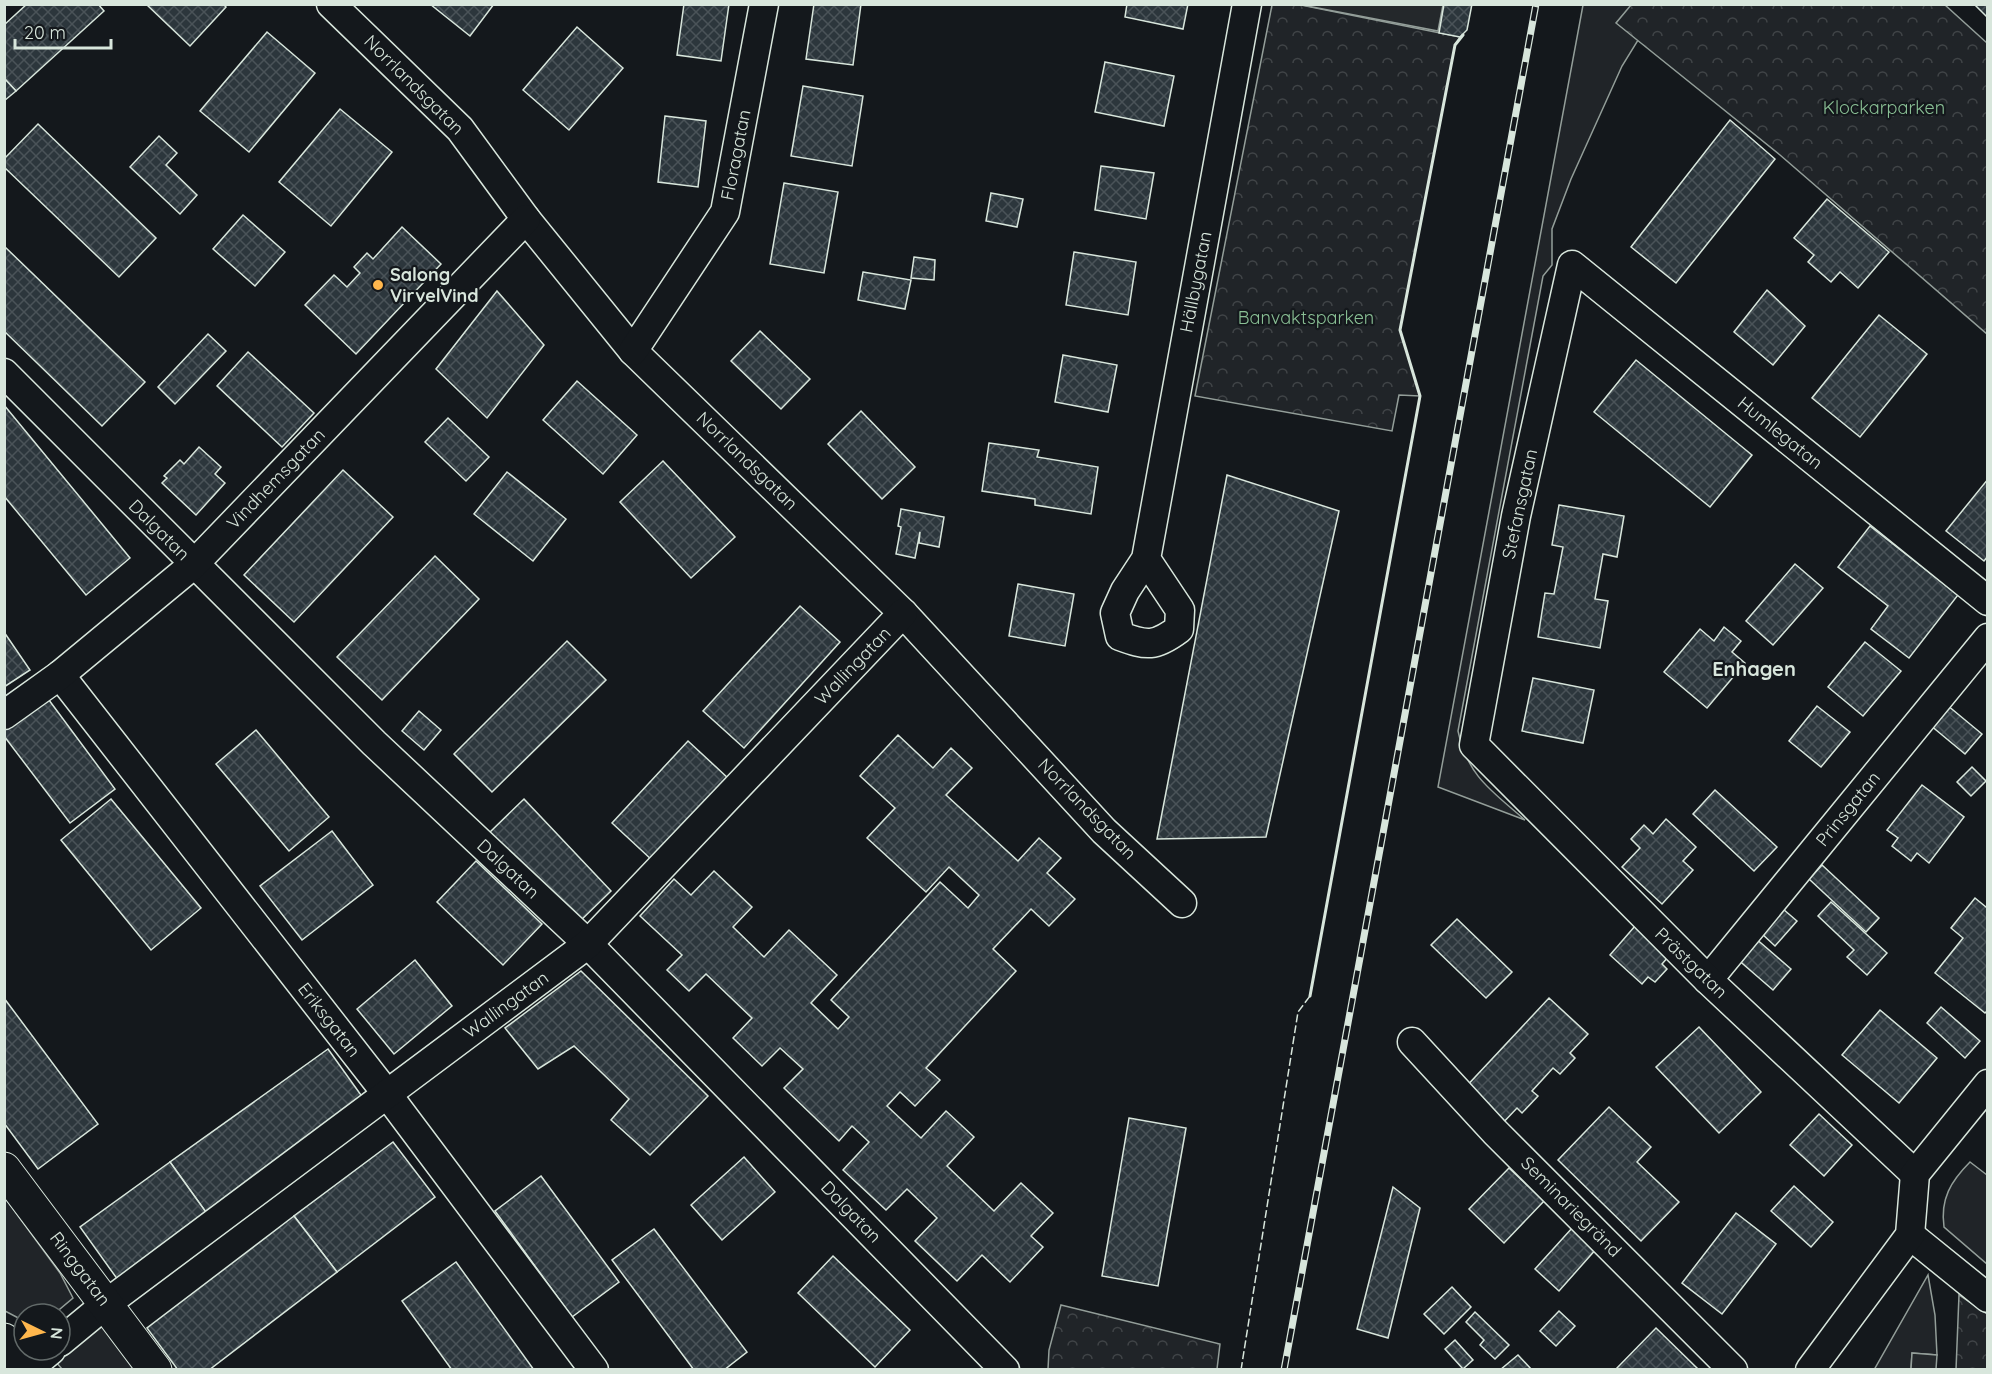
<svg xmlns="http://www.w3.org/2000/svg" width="1992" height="1374" viewBox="0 0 1992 1374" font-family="Quicksand,sans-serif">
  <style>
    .grass { fill: #202428; stroke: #939e99; stroke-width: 1.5 }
    .forest { fill: url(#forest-crowns); stroke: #939e99; stroke-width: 1.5 }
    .parking { fill: #24282b; stroke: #939e99; stroke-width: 1.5 }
    .building { fill: url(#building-cross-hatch); stroke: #d8e6dc; stroke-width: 1.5 }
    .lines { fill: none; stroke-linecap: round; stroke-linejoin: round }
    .minor-casing { stroke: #d8e6dc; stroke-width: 31 }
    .tertiary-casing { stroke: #d8e6dc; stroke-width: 35 }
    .minor { stroke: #14181c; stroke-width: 28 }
    .tertiary { stroke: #14181c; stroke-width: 33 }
    .rail-casing { stroke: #d8e6dc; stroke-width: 7 }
    .rail { stroke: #14181c; stroke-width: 4.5; stroke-dasharray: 14; stroke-linecap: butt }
    .fence { stroke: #d8e6dc; stroke-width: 1.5; stroke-dasharray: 8 3; stroke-linecap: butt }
    .wall { stroke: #d8e6dc; stroke-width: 3 }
    .poi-dot { fill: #ffb74d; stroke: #14181c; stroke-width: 2 }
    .labels { text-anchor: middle; stroke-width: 4.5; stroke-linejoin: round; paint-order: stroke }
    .street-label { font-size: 18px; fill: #d8e6dc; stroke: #14181c }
    .park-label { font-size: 18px; fill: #8ac095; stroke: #14181c }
    .poi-label { font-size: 18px; font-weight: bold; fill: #d8e6dc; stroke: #14181c; text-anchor: start }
    .neighbourhood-label { font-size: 20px; font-weight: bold; fill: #d8e6dc; stroke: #14181c }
  </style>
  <defs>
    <pattern id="forest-crowns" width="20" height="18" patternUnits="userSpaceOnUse" patternTransform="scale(1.5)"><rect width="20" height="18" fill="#202428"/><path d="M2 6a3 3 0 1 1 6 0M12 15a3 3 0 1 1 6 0" fill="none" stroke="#404447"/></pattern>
    <pattern id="building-cross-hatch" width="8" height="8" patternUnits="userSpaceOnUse" patternTransform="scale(1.5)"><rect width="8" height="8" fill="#2c363c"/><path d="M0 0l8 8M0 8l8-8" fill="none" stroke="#4a5358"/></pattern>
  </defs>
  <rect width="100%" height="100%" fill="#14181c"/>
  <g class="grass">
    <path d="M1583 5H1651L1640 37 1622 66 1571 179 1552 229V265L1543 276 1458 731C1468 777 1492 791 1525 820L1438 787Z"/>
    <path d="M1970 1162 1987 1175V1264L1944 1227C1940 1199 1951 1181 1970 1162Z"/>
    <path d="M5 1198 60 1273 73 1298 54 1314H24V1321L5 1311Z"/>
    <path d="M1928 1275 1935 1315 1937 1355 1912 1353 1911 1369 1874 1370Z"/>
    <path d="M102 1322 137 1369H62L56 1362Z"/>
  </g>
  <g class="forest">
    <path d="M1272 5H1301L1460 37 1455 45 1400 330 1420 396 1399 395 1392 431 1195 396Z"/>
    <path d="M1631 5H1945L1987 43V334L1780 155 1616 23Z"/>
    <path d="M1959 1295 1987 1314 1988 1369 1956 1370Z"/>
    <path d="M1061 1305 1220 1344 1217 1369H1048L1049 1350Z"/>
  </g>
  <g class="parking">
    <path d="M1302 5V4L1443 5 1438 31Z"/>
    <path d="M1912 1353 1937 1355 1936 1369H1911Z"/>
  </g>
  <g class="building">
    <path d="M27 4H98L104 11 16 91 4 78V25Z"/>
    <path d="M146 4H223L226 7 190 46Z"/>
    <path d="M430 4H494L470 36Z"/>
    <path d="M684 4H729L721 61 677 55Z"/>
    <path d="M814 4H861L853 65 806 59Z"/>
    <path d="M1127 4H1188L1183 29 1125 17Z"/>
    <path d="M1444 4H1472L1467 30 1460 37 1439 33Z"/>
    <path d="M1974 4H1988V18Z"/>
    <path d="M577 27 623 68 569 130 523 90Z"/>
    <path d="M267 32 315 73 249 152 200 111Z"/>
    <path d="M1105 62 1174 76 1164 126 1095 112Z"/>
    <path d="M4 78 16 91 4 101Z"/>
    <path d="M803 86 863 96 852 166 791 156Z"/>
    <path d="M340 109 392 152 331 226 279 182Z"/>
    <path d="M665 116 706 121 698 187 658 182Z"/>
    <path d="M1730 120 1775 159 1676 283 1631 247Z"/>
    <path d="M38 124 156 238 119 277 4 167V159Z"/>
    <path d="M159 136 177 153 166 165 197 195 180 214 130 167Z"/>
    <path d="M1101 166 1154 173 1146 219 1095 210Z"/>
    <path d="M784 183 838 192 824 273 770 264Z"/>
    <path d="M991 193 1023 199 1017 227 986 221Z"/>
    <path d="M1827 199 1889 252 1858 288 1840 272 1831 282 1808 262 1814 255 1794 238Z"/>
    <path d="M243 215 285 252 255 286 213 249Z"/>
    <path d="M402 227 441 264 356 354 305 305 334 275 347 287 360 273 354 267 367 253 373 259Z"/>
    <path d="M4 246 145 382 102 426 4 331Z"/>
    <path d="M1074 252 1136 262 1128 315 1066 305Z"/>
    <path d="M914 257 935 260 934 280 911 278Z"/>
    <path d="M863 272 911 280 905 309 858 300Z"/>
    <path d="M1767 290 1805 326 1773 365 1734 332Z"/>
    <path d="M497 291 544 345 487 418 436 369Z"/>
    <path d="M1879 315 1927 354 1860 437 1812 398Z"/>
    <path d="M760 331 810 379 781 409 731 361Z"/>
    <path d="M208 334 226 351 175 404 158 387Z"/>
    <path d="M248 352 314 413 282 447 217 386Z"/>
    <path d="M1063 355 1117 365 1108 412 1055 402Z"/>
    <path d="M1636 360 1752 455 1710 507 1594 412Z"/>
    <path d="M577 381 637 435 603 474 543 420Z"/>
    <path d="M4 405 130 558 86 595 4 496Z"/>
    <path d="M861 411 915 467 882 499 828 444Z"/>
    <path d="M448 418 489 457 466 481 425 442Z"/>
    <path d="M989 443 1039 450 1037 457 1098 467 1091 514 1035 505V499L982 491Z"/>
    <path d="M199 447 221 467 215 474 225 483 196 515 162 483 167 478 164 476 180 460 184 464Z"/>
    <path d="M663 461 735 537 691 578 620 502Z"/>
    <path d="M343 470 393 517 294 622 244 575Z"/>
    <path d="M507 472 566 519 533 561 474 514Z"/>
    <path d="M1227 475 1339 511 1266 837 1157 839Z"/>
    <path d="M1988 479V556L1984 561 1946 531Z"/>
    <path d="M1559 505 1624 516 1617 557 1603 554 1595 599 1608 601 1600 648 1538 637 1545 593 1554 594 1563 547 1552 545Z"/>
    <path d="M901 509 944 517 939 547 919 543 920 532 915 558 896 554 901 527 898 526Z"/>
    <path d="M1870 526 1958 595 1909 658 1871 629 1888 606 1838 567Z"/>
    <path d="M435 556 479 599 382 700 337 657Z"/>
    <path d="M1795 564 1823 588 1773 645 1746 621Z"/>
    <path d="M1018 584 1074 594 1065 646 1009 636Z"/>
    <path d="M800 606 840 642 744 748 703 711Z"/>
    <path d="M1724 627 1741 641 1732 652 1745 663 1707 708 1664 672 1700 629 1714 641Z"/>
    <path d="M4 632 30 670 4 687Z"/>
    <path d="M567 641 606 680 492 792 454 754Z"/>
    <path d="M1865 642 1901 671 1863 716 1828 687Z"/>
    <path d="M1533 678 1594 690 1583 743 1522 731Z"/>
    <path d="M43 692 115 789 70 823 4 736V721Z"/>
    <path d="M1947 705 1982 734 1965 754 1930 725Z"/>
    <path d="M1817 706 1850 732 1821 767 1789 741Z"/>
    <path d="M419 711 441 730 424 750 402 731Z"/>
    <path d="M256 730 329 817 289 851 216 764Z"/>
    <path d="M898 735 933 768 951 748 972 768 946 795 1018 861 1039 838 1061 858 1047 873 1075 899 1049 926 1031 909 993 949 1016 971 926 1068 940 1080 915 1106 900 1092 887 1106 921 1138 946 1111 974 1137 947 1166 994 1211 1021 1183 1053 1213 1031 1236 1043 1247 1010 1282 982 1255 957 1281 915 1241 937 1218 907 1189 886 1210 843 1170 869 1142 852 1126 839 1141 784 1088 803 1069 780 1048 762 1066 733 1038 752 1018 706 974 689 991 667 970 682 955 640 916 674 879 691 895 714 871 752 907 733 927 764 957 789 930 837 975 811 1003 838 1029 849 1017 831 1000 940 882 968 908 979 895 949 867 926 892 867 838 895 808 860 776Z"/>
    <path d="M688 741 729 779 653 861 612 823Z"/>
    <path d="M1972 767 1986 781 1971 796 1957 782Z"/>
    <path d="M1922 785 1964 817 1929 863 1917 853 1911 861 1892 846 1898 838 1887 830Z"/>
    <path d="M1715 790 1777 847 1754 871 1693 814Z"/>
    <path d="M111 799 201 908 151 950 61 840Z"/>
    <path d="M524 799 611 891 576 925 489 833Z"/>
    <path d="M1666 819 1696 847 1683 861 1693 870 1662 904 1622 867 1640 848 1631 839 1644 825 1653 834Z"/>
    <path d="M332 831 373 885 302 940 260 886Z"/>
    <path d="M476 861 542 924 503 965 437 902Z"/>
    <path d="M1822 865 1879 918 1866 932 1809 879Z"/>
    <path d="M1975 898 1986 907 1988 905V1010L1985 1013 1935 973 1963 938 1951 928Z"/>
    <path d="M1831 902 1887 953 1867 975 1847 957 1854 950 1818 916Z"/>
    <path d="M1783 909 1797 921 1775 946 1761 933Z"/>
    <path d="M1457 919 1512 972 1486 998 1431 945Z"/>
    <path d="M1635 926 1669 956 1662 964 1667 969 1655 982 1648 977 1642 984 1610 955Z"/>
    <path d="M1754 937 1791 969 1773 990 1736 958Z"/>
    <path d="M415 960 452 1006 394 1054 357 1009Z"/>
    <path d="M581 971 708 1096 650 1155 611 1120 629 1099 574 1046 538 1069 505 1028Z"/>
    <path d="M4 998 98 1124 38 1169 4 1123Z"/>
    <path d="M1549 998 1588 1034 1570 1053 1575 1058 1560 1074 1553 1068 1532 1091 1538 1096 1522 1113 1517 1108 1500 1126 1462 1091Z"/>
    <path d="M1941 1007 1980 1041 1965 1058 1927 1023Z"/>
    <path d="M1880 1010 1937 1058 1899 1103 1842 1055Z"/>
    <path d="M1699 1027 1761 1092 1719 1133 1656 1067Z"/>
    <path d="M328 1049 366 1102 208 1215 170 1162Z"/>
    <path d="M1609 1107 1651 1147 1637 1162 1679 1202 1641 1241 1558 1160Z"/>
    <path d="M1819 1114 1852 1145 1824 1176 1790 1145Z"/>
    <path d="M1129 1118 1186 1128 1158 1286 1102 1276Z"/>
    <path d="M393 1142 435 1197 337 1272 294 1216Z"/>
    <path d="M744 1157 775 1192 722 1240 691 1205Z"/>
    <path d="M170 1162 208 1215 118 1280 80 1227Z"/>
    <path d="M1509 1168 1544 1201 1504 1243 1469 1209Z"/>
    <path d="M541 1176 619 1282 572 1317 495 1211Z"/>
    <path d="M1794 1186 1833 1222 1811 1247 1771 1211Z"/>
    <path d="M1393 1187 1420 1208 1388 1338 1357 1329Z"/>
    <path d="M1736 1213 1776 1244 1722 1314 1682 1283Z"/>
    <path d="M294 1216 337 1272 209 1370H178L147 1328Z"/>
    <path d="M1573 1227 1597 1248 1559 1291 1535 1269Z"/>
    <path d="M654 1229 747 1352 724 1370H694L612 1260Z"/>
    <path d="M833 1256 910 1330 875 1367 798 1293Z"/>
    <path d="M456 1262 534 1370H452L402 1301Z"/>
    <path d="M1452 1287 1471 1307 1444 1334 1424 1314Z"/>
    <path d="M1559 1311 1575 1326 1556 1346 1540 1331Z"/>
    <path d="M1475 1312 1509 1345 1495 1359 1480 1345 1484 1340 1466 1322Z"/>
    <path d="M1656 1328 1699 1370 1616 1369Z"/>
    <path d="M1455 1340 1473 1360 1463 1369 1445 1349Z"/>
    <path d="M1518 1355 1532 1370H1500Z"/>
  </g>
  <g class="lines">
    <defs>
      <g id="minor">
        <path d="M331 4 460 129 526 219 633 351 903 613 1104 831 1182 903"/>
        <path d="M633 351 725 212 764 4"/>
        <path d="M4 373 374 743 588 944 1005 1370"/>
        <path d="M1146 559 1180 610 1179 629C1155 647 1147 646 1120 636L1115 613 1125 591 1146 559 1247 4"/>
        <path d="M60 675 387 1094 594 1370"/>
        <path d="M4 715 60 675 193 565 526 219"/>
        <path d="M1708 980 1988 638"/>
        <path d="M1412 1042 1495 1132 1733 1370"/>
        <path d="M1915 1174 1708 980 1474 745 1516 516 1572 265 1988 601"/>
        <path d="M1910 1235 1988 1298"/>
        <path d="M60 1342 106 1304 588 944 903 613"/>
        <path d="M27 1370 51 1350"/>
        <path d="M1810 1370 1910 1235 1915 1174 1988 1084"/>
      </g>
      <g id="tertiary">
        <path d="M4 1169 155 1370"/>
        <path d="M4 1340 26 1370"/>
      </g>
    </defs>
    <use href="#minor" class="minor-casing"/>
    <use href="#tertiary" class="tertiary-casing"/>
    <use href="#minor" class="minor"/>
    <use href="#tertiary" class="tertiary"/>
    <defs>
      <path id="rail" d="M1284 1370 1536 4"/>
    </defs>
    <use href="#rail" class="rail-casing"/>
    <use href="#rail" class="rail"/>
    <path class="fence" d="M1241 1370 1298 1012 1310 996"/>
    <path class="wall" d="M1310 996 1420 396 1400 330 1455 45 1463 35"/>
  </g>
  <circle class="poi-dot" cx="378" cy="285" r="6"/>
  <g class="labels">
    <g class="street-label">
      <text transform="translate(414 85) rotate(45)" y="6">Norrlandsgatan</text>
      <text transform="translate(736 155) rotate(-79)" y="6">Floragatan</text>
      <text transform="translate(1196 282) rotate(-79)" y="6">Hällbygatan</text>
      <text transform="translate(1780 433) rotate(39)" y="6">Humlegatan</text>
      <text transform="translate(747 461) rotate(44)" y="6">Norrlandsgatan</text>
      <text transform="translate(276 479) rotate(-46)" y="6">Vindhemsgatan</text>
      <text transform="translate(1520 504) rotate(-78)" y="6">Stefansgatan</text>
      <text transform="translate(159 530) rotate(45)" y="6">Dalgatan</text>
      <text transform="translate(853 666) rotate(-46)" y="6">Wallingatan</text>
      <text transform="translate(1087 809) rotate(46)" y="6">Norrlandsgatan</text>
      <text transform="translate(1848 809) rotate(-51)" y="6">Prinsgatan</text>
      <text transform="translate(508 869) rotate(43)" y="6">Dalgatan</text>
      <text transform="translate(1691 963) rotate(44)" y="6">Prästgatan</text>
      <text transform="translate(506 1005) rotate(-36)" y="6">Wallingatan</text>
      <text transform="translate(329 1020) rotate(52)" y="6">Eriksgatan</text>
      <text transform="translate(1571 1207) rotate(45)" y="6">Seminariegränd</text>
      <text transform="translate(851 1212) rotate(46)" y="6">Dalgatan</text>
      <text transform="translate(80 1269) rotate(53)" y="6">Ringgatan</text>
    </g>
    <g class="park-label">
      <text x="1884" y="114">Klockarparken</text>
      <text x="1306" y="324">Banvaktsparken</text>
    </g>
    <g class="poi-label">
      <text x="390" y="281">Salong<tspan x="390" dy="21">VirvelVind</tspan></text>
    </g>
    <g class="neighbourhood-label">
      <text x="1754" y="676">Enhagen</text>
    </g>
  </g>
  <rect width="1992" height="1374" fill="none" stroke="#d8e6dc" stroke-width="12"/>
  <g transform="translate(42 1332) rotate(95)"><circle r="28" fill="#14181c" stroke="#626a69" stroke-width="1.5"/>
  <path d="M0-4.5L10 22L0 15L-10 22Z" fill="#ffb74d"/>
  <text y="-9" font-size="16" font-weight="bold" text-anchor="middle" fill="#d8e6dc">N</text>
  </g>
  <path d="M15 39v9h96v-9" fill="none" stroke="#d8e6dc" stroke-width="3"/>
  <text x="24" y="39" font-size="18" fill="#d8e6dc" stroke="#14181c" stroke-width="4.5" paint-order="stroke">20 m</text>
</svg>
